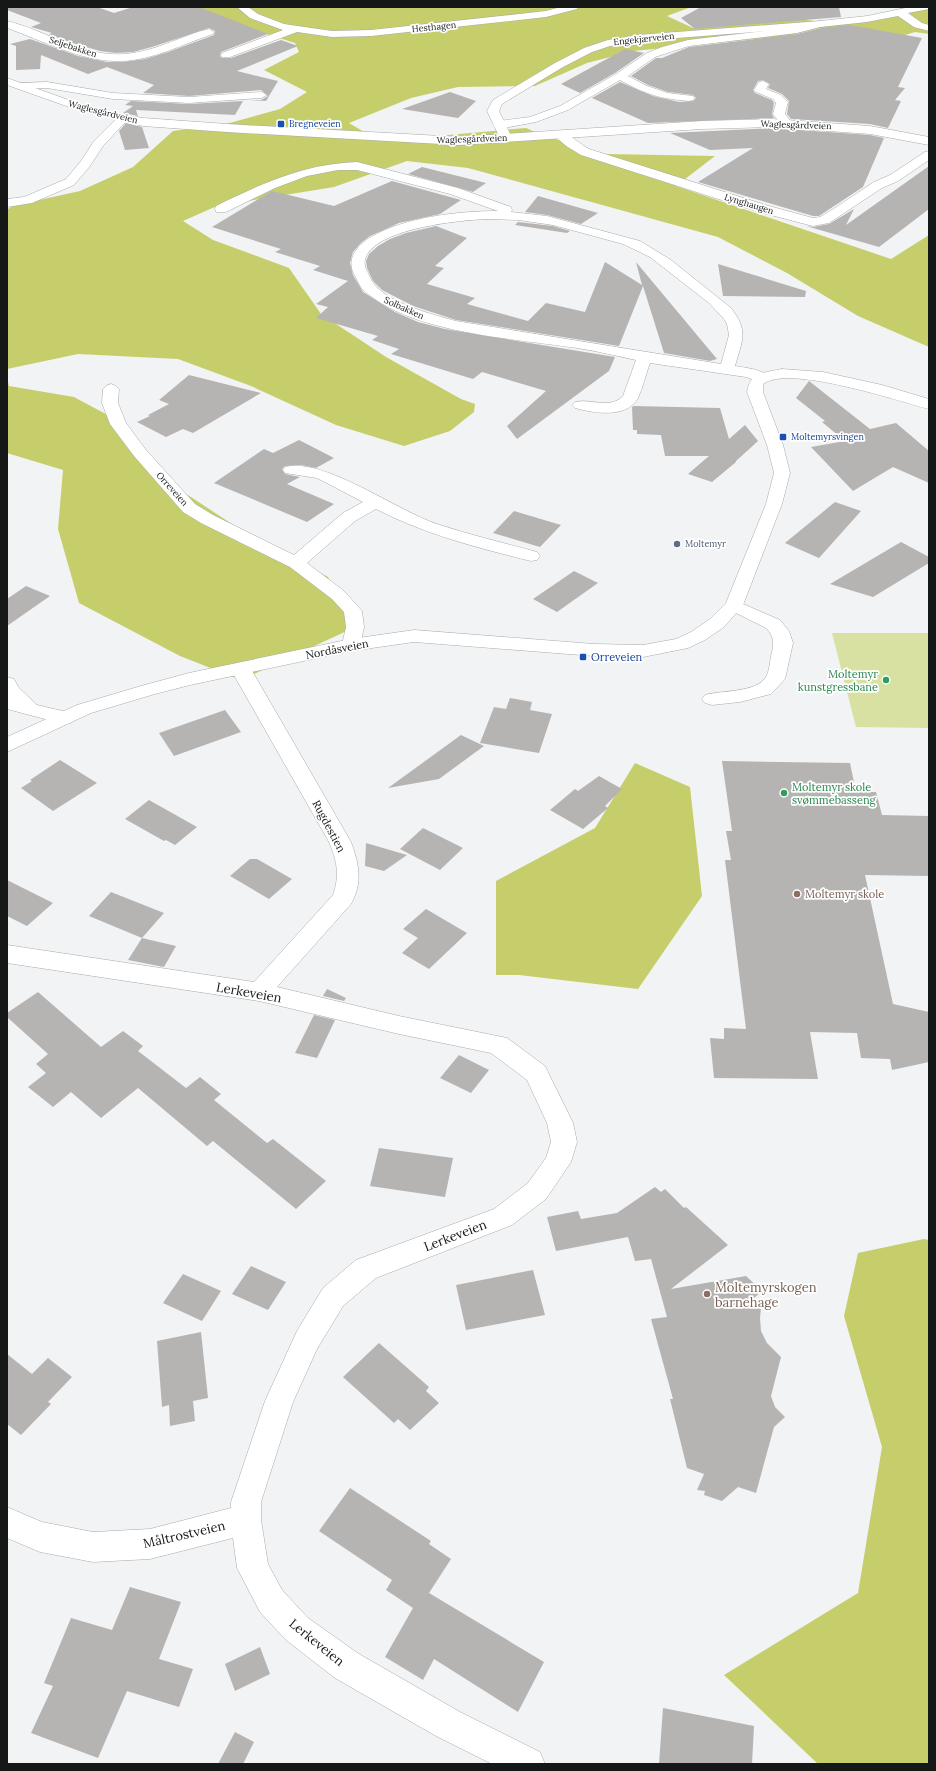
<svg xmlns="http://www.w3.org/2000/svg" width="936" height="1771" viewBox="0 0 936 1771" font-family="Lora,serif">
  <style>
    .green { fill: #d8e0a2 }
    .forest { fill: #c5ce6a }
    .building { fill: #b6b4b3 }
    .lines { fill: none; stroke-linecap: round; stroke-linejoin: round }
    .minor-casing { stroke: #a8aaab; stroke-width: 1 }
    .tertiary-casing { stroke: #a8aaab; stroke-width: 1 }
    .secondary-casing { stroke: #a8aaab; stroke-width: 1 }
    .minor { fill: #fff; fill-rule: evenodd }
    .tertiary { fill: #fff; fill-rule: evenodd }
    .secondary { fill: #fff; fill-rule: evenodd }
    .transit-dot { fill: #1a4fb4; stroke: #fff; stroke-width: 1.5 }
    .service-dot { fill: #5c6f8a; stroke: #fff; stroke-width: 1.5 }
    .leisure-dot { fill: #2e9e5b; stroke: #fff; stroke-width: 1.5 }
    .education-dot { fill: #8d6e63; stroke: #fff; stroke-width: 1.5 }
    .labels { text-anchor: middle; stroke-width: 3.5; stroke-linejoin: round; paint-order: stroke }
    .far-street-label { font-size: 9px; fill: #161717; stroke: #fff }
    .far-transit-label { font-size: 9px; fill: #164399; stroke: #fff; text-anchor: start }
    .far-service-label { font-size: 9px; fill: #4e5e75; stroke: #fff; text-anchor: start }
    .street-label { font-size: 11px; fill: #161717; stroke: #fff }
    .transit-label { font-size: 11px; fill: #164399; stroke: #fff; text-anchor: start }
    .leisure-label { font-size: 11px; fill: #27864d; stroke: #fff; text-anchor: end }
    .education-label { font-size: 11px; fill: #785e54; stroke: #fff; text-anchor: start }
    .near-street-label { font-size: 13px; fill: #161717; stroke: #fff }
    .near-education-label { font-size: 13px; fill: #785e54; stroke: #fff; text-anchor: start }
  </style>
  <rect width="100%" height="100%" fill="#f2f3f5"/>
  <path class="green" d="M832 633H929V728L856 727Z"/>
  <g class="forest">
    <path d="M196 7H691L667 16 693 28 796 19 834 23 896 10 906 7H929V34L915 32 886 41 821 28 787 36 633 51 587 63 535 86 458 87 411 98 349 123 366 133 437 136 526 128 542 135 605 154 715 156 676 186 891 259 929 235V347L858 316 787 273 718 237 468 168 407 161 334 187 217 206 183 221 213 240 289 268 321 314 386 357 461 399 475 404 474 412 450 431 404 446 336 425 251 386 178 359 78 354 7 369V210L12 206 80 191 133 167 173 131 226 124 280 109 307 92 264 70 299 52 295 43 238 25Z"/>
    <path d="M7 378 9 386 74 397 115 419 159 476 235 526 328 577 351 629 241 680 180 656 79 603 58 529 63 470 7 453Z"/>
    <path d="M635 763 690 787 702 896 638 989 519 975H496V881L595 828Z"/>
    <path d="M924 1239 929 1240V1764H818L724 1675 858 1593 882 1447 844 1316 858 1253Z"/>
  </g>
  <g class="building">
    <path d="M7 7H97L114 13 133 7H199L268 34 221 52 220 56 222 58H231L281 40 298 46 237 71 278 81 266 101 250 100H261L268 96 261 90 189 96 143 93 154 85 107 67 88 74 41 55 40 69 16 70V46L10 44 30 39 78 56 107 62H122L145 59 168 52 214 35 215 31 209 28 152 47 133 52 116 53 100 51 69 42 49 34 52 33 31 27 41 23 7 10Z"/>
    <path d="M701 7H839L841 17 695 29 681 18Z"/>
    <path d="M850 25 922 38 898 87 905 88 895 100 901 101 888 128 870 124 791 119 787 114 789 101 782 94 768 88 770 84 763 80 758 81 753 90 755 93 772 100 774 103 772 114 774 118 648 123 592 98 620 82 653 96 679 102 693 101 696 98 693 95 668 92 648 85 631 76 656 58H662L689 47 797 34 821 28Z"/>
    <path d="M625 49 644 53 615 73 580 93 561 84Z"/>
    <path d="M450 92 476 101 458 118 402 109Z"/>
    <path d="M131 101 189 104 243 101 235 115 136 110 138 116 123 113 133 106 125 105Z"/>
    <path d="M126 123 142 127 149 148 125 150 119 131Z"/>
    <path d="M772 128 870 135 884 138 863 187 819 216H813L698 182 753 148 710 150 670 133Z"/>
    <path d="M929 166V209L879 247 806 226 813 227 829 224 854 209 846 225Z"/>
    <path d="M422 167 486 183 473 192 408 174Z"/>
    <path d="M392 181 461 200 440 214 399 223 370 236 361 243 353 252 350 263 353 275 363 292 395 312 418 322 445 329 615 357 609 371 517 439 507 426 546 391 482 372 473 379 391 354 399 349 372 340 378 336 316 318 328 307 316 304 348 281 313 270 320 266 275 252 281 249 212 227 272 191 334 206Z"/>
    <path d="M538 196 598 213 581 224 547 215 525 212Z"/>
    <path d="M518 222 553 226 570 231 567 233 515 225Z"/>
    <path d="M436 226 467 238 435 266 444 268 427 284 475 298 467 304 528 321 546 303 585 312 605 262 642 285 636 262 717 359 710 361 664 353 643 286 619 346 456 320 413 306 382 290 373 281 367 268 366 261 369 254 378 246 390 239 406 233Z"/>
    <path d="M718 264 806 291 805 297 723 296Z"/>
    <path d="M189 375 261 393 193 433 183 429 166 437 137 422 150 416 148 415 169 404 159 400Z"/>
    <path d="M809 381 870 429 896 423 929 451V483L893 467 853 491 811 447 845 441 822 422 825 421 796 398Z"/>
    <path d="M634 406 720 408 729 439 745 425 758 441 736 461V462L712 482 688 474 709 456H665L661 435 637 434V430H633L632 407Z"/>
    <path d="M299 440 334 458 316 468 301 465 285 466 282 469 285 474 300 477 287 484 334 504 307 522 214 483 264 449 273 453Z"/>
    <path d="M835 502 861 511 819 558 785 543Z"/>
    <path d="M514 511 561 525 540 547 493 533Z"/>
    <path d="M901 542 929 557V563L873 597 830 584Z"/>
    <path d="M574 571 598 583 557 612 533 599Z"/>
    <path d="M26 586 50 596 7 626V599Z"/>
    <path d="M510 698 532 702 530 710 552 714 539 753 480 743 494 707 506 709Z"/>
    <path d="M225 710 241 732 174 756 159 733Z"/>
    <path d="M461 735 484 746 439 779 388 788Z"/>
    <path d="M60 760 97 783 53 811 21 788 32 781 30 780Z"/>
    <path d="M722 761 850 763 856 792H876L882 815 929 816V876L865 875 893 1004 929 1012V1062L892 1070 890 1059 861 1058 857 1033 810 1032 818 1079 714 1078 710 1038 724 1039V1028L746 1029 725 860H731L726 831H732Z"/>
    <path d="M599 776 622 789 605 806 608 808 583 829 550 810 575 789 578 791Z"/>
    <path d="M149 800 197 827 175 845 166 840 164 841 125 819Z"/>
    <path d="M423 828 463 848 440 870 400 849Z"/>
    <path d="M366 843 407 855 384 871 365 866Z"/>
    <path d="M250 859H257L292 879 269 899 230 876Z"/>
    <path d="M7 880 53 903 27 926 7 916Z"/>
    <path d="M111 892 164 913 142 938 89 916Z"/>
    <path d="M426 909 467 933 429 969 402 953 418 938 403 929Z"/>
    <path d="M142 938 176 946 164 967 128 960Z"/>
    <path d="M327 989 346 998 344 1001 323 996Z"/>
    <path d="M38 992 101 1047 123 1031 143 1046 138 1051 186 1088 200 1077 221 1094 214 1100 267 1143 273 1139 326 1181 296 1209 213 1141 207 1146 138 1088 101 1118 71 1092 53 1107 28 1087 46 1073 36 1064 48 1054 7 1017V1013Z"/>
    <path d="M314 1015 335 1020 317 1058 295 1053Z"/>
    <path d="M459 1055 489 1070 471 1093 440 1078Z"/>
    <path d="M379 1148 453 1158 445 1197 370 1186Z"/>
    <path d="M655 1187 661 1192 665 1189 684 1208 686 1207 728 1245 671 1289 746 1276 762 1291 753 1299 761 1308 760 1318 761 1331 767 1343 781 1357 771 1396 775 1407 785 1417 774 1427 756 1493 738 1487 722 1501 704 1495 705 1491 697 1490 704 1474 687 1468 670 1399H673L651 1319 667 1317 651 1259 635 1261 628 1237 556 1251 547 1217 578 1211 581 1219 617 1213Z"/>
    <path d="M251 1266 286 1282 268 1310 232 1294Z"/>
    <path d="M533 1270 545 1315 466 1330 456 1285Z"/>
    <path d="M183 1274 221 1291 202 1321 163 1303Z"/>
    <path d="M201 1332 208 1398 193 1401 195 1421 170 1426 169 1405 162 1407 157 1341Z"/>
    <path d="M379 1343 429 1387 426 1391 439 1403 410 1430 398 1419 394 1423 343 1377Z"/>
    <path d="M7 1354 32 1374 48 1358 72 1377 48 1402 51 1404 21 1435 7 1424Z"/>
    <path d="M350 1488 431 1541 429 1544 451 1559 429 1593 544 1662 518 1712 434 1659 423 1680 385 1657 413 1608 386 1590 392 1580 319 1531Z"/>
    <path d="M130 1587 181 1602 159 1659 193 1669 179 1707 127 1691 98 1758 31 1733 53 1686 44 1683 71 1618 112 1630Z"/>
    <path d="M260 1647 270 1674 235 1691 225 1664Z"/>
    <path d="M663 1708 754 1726 752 1764H659Z"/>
    <path d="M235 1732 254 1742 243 1764H218Z"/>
  </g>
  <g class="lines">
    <defs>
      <g id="minor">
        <path d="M237 7H248L258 14 284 24 332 31 371 30 546 11 561 7H578L577 9 546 17 371 36 332 37 297 32 230 57H222L221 55 222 53 283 30 250 18Z"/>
        <path d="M7 21C49 31 88 61 133 53 160 49 183 35 209 29L214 32 213 34C183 44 153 60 122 61 84 63 41 40 7 28Z"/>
        <path d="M820 21 824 22 825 24 824 26 797 33 689 46 655 57 628 76 647 86 668 93 693 96 695 98 693 100 689 101C661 99 645 94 620 80L568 110 536 122 499 129 495 127 493 125 495 123 499 121 530 117 560 106 616 74 647 53 662 47 688 40 797 27Z"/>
        <path d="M763 81 769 84 766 89 781 95 788 102 785 114 792 123 790 125H782L773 114 776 103 773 99 756 92 754 90 759 82Z"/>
        <path d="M47 82 113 93 189 97 261 92 267 95 261 98 189 103 113 99 47 88 20 89 14 86 20 83Z"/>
        <path d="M123 115 127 116 129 118 103 146 90 166 74 185 32 203 7 207V199L24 197 66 179 81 161 94 141 119 116Z"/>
        <path d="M561 131C567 133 582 145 589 149L769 206 813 218 820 217 835 208 874 182 890 175 925 152 929 151V160L898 181 882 188 829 223 813 226 759 212 581 155C571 149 562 144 555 135L557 132Z"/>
        <path d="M357 162 458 188 511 207 512 210 511 212 547 216 640 241 671 260 731 308C749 331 742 341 735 366 746 368 763 369 770 378L767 381 762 383 746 377 650 363C646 374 643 387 638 398 627 419 593 413 575 408L572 405 575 402C591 398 609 410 623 396L636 360C617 356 597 351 577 348 518 339 424 334 375 299 371 296 366 293 363 290 359 285 357 279 354 274 346 258 358 245 371 237 405 217 460 211 498 211L450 194 357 170H338L307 176 275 188 226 212H216L215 209 216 206C263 183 304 164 357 162ZM488 219 518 220 553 225 623 244 650 257 709 303 724 319 727 324 729 335 721 364 456 321C434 315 388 303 374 284 371 281 370 277 368 273 364 267 363 260 368 253 385 228 459 220 488 219Z"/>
        <path d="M111 384 116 386 119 389 118 403 126 423 146 450 195 504 213 515 294 555 343 513 363 502 317 478 285 473 283 470 285 467C324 457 397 511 437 524 470 535 504 543 537 552L540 556 537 560 531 561C478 548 424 534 376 509L355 521 307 563 344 591 362 611 364 627 360 645 358 649 351 651 344 649 342 645 346 627 344 612 332 599 290 567 201 523 183 512 134 456 110 424 102 403 103 389 106 386Z"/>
        <path d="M734 600 780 620 789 631 793 643 785 679 771 694 740 702 712 705 705 703 702 699 705 695C722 690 756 693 766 677 769 672 770 662 771 656 774 645 775 637 766 628L728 609 725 605 728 601Z"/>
        <path d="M241 663 248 665 251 669 351 842C359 864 363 882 351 904L277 987 399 1016 507 1038 545 1066 573 1123 577 1142 571 1162 546 1199 512 1225 376 1278 343 1306 317 1349 293 1402 261 1502V1520L268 1564 282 1590 308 1618 359 1654 460 1712 540 1752 545 1764H492L436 1736 335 1678 286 1640 260 1612 237 1568 233 1538 150 1559 93 1562 40 1552 7 1538V1507L42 1522 93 1532 150 1529 231 1508V1502L265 1401 297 1331 323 1288 356 1260 494 1209 528 1183 546 1158 551 1142 547 1123 527 1080 491 1053 399 1034 259 1001 7 963V945L254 982 333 895C340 875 337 861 329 842L235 677 231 669 234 665Z"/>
        <path d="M7 677 14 679 19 688 37 705 71 713 74 718 71 723 64 724 7 709Z"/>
      </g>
      <path id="tertiary" d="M910 7H929V9L908 13 922 23 929 25V31L914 27 898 16 867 22 820 27 638 41 610 46 592 52 563 67 502 104 499 111 512 138 510 141H502L500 138 487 111 493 100 555 63 584 48 608 40 638 35 820 21 867 16Z"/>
      <g id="secondary">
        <path d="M7 78 77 103 124 115 143 118 227 124 459 137 702 121 772 119 870 126 929 137V145L870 134 772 127 702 129 459 145 227 132 143 126 123 121 69 107 7 85Z"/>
        <path d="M782 369 823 372 882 385 929 399V409C898 401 788 364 763 384V392L783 445 790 473 782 504 743 605 724 627 705 640 688 648 643 657 594 656 414 642 351 651 190 685 155 694 91 713 7 752V737L77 705 141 686 189 673 351 639 414 630 594 644 643 645 676 639 691 632 710 619 726 603 766 504 774 473 767 445 747 392C750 371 765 373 782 369Z"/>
      </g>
    </defs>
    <use href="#minor" class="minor-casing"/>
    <use href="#tertiary" class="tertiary-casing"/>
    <use href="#secondary" class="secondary-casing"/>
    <use href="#minor" class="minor"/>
    <use href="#tertiary" class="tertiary"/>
    <use href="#secondary" class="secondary"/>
  </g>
  <g class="transit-dot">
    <rect x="277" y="120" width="8" height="8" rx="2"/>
    <rect x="779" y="433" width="8" height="8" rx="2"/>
    <rect x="579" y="653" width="8" height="8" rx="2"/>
  </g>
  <circle class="service-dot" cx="677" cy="544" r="4"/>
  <g class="leisure-dot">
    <circle cx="886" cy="680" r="4"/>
    <circle cx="784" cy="793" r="4"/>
  </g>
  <g class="education-dot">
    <circle cx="797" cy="894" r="4"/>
    <circle cx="707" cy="1294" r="4"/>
  </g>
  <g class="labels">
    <g class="far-street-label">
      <text transform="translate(434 27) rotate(-6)" y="3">Hesthagen</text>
      <text transform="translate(644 39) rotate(-6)" y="3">Engekjærveien</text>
      <text transform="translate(73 47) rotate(18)" y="3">Seljebakken</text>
      <text transform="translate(103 112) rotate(14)" y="3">Waglesgårdveien</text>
      <text transform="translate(796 125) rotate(2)" y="3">Waglesgårdveien</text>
      <text transform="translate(472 139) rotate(-2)" y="3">Waglesgårdveien</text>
      <text transform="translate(749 204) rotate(17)" y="3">Lynghaugen</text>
      <text transform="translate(404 308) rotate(24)" y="3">Solbakken</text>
      <text transform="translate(172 489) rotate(48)" y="3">Orreveien</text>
    </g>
    <g class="far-transit-label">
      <text x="289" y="127">Bregneveien</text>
      <text x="791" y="440">Moltemyrsvingen</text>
    </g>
    <g class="far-service-label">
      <text x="685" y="547">Moltemyr</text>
    </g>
    <g class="street-label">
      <text transform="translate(337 649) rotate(-11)" y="4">Nordåsveien</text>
      <text transform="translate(329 826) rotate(62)" y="4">Rugdestien</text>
    </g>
    <g class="transit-label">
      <text x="591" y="661">Orreveien</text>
    </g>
    <g class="leisure-label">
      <text x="878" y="678">Moltemyr<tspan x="878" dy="13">kunstgressbane</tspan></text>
      <text x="792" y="791" text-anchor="start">Moltemyr skole<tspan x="792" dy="13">svømmebasseng</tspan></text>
    </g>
    <g class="education-label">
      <text x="805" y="898">Moltemyr skole</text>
    </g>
    <g class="near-street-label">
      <text transform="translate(249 992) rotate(10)" y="5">Lerkeveien</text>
      <text transform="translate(455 1235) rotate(-21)" y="5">Lerkeveien</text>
      <text transform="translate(184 1534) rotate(-13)" y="5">Måltrostveien</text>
      <text transform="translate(317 1642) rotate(39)" y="5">Lerkeveien</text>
    </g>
    <g class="near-education-label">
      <text x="715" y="1292">Moltemyrskogen<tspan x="715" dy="15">barnehage</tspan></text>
    </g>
  </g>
  <rect width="936" height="1771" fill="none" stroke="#161717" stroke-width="16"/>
</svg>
